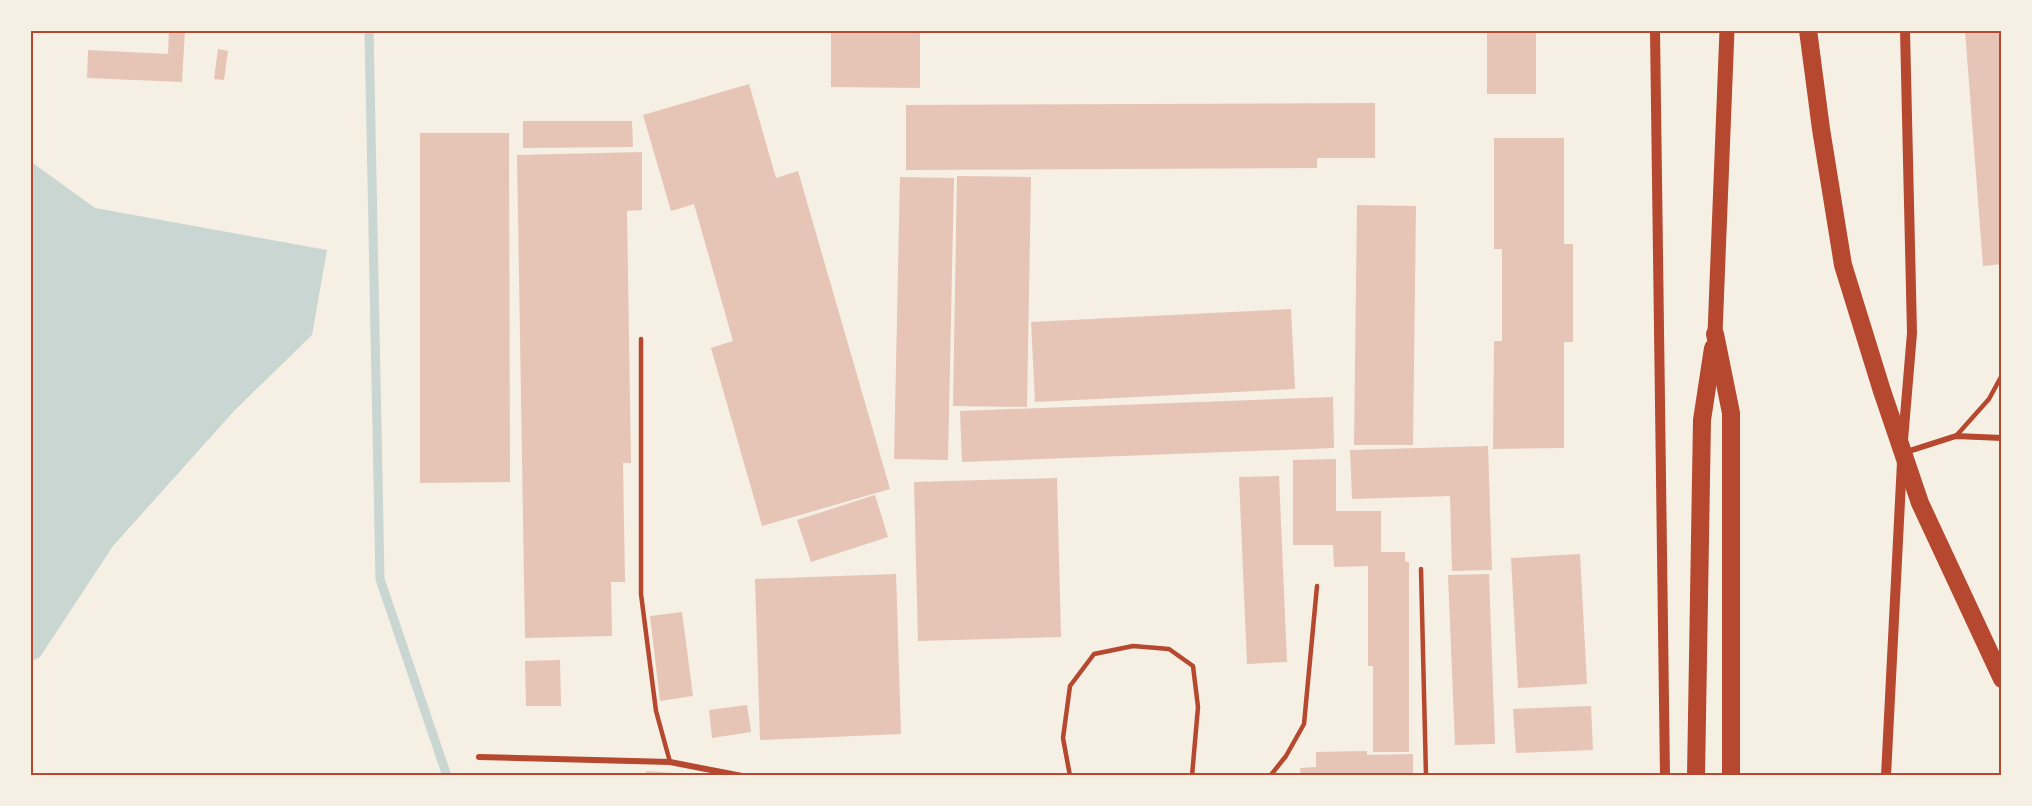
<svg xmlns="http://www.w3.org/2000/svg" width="2032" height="806" viewBox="0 0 2032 806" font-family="'IBM Plex Sans',sans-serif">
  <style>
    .water { fill: #c9d6d2 }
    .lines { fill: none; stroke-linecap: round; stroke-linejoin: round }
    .stream { stroke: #c9d6d2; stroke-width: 9 }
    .building { fill: #e6c5b7 }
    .service { stroke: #b5482f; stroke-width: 4.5 }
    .minor { stroke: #b5482f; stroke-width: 6 }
    .tertiary { stroke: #b5482f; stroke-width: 10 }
    .primary { stroke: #b5482f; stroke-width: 15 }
    .motorway { stroke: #b5482f; stroke-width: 18 }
    .neatline { fill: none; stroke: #b5482f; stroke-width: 2 }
  </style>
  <rect width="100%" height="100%" fill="#f6efe4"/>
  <path class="water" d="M30 161 95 208 327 250 312 335 234 411 113 546 40 657 30 662Z"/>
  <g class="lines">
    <path class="stream" d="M369 30 380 579 447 776"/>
  </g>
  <g class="building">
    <path d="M169 30H185L182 82 87 78 88 50 168 54Z"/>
    <path d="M831 30H920V88L831 87Z"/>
    <rect x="1487" y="30" width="49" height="64"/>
    <path d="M1965 30H2002V264L1983 266Z"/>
    <path d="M218 49 228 51 224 80 214 79Z"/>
    <path d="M749 84 776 178 798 171 890 489 762 526 711 348 733 341 694 204 671 211 643 115Z"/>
    <path d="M1375 103V158H1317V168L906 170V105Z"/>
    <path d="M523 121H632L633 147 523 148Z"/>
    <path d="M420 133H509L510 482 420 483Z"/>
    <path d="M1494 138H1564V244H1573V342H1564V448L1493 449 1494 341H1502V249H1494Z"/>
    <path d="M642 152V210L627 211 631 463H623L625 582H611L612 636 525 638 517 155Z"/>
    <path d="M957 176 1031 177 1027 407 953 406Z"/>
    <path d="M900 177 954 178 948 460 894 459Z"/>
    <path d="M1357 205 1416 206 1413 445H1354Z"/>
    <path d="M1291 309 1295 389 1035 402 1031 322Z"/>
    <path d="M1333 397 1334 448 962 462 960 411Z"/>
    <path d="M1488 446 1492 570 1452 571 1450 496 1352 499 1350 450Z"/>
    <path d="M1336 459V511H1381V552H1405V562H1409V752H1373V666H1368V566L1334 567 1333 545H1293V460Z"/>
    <path d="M1279 476 1287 662 1247 664 1239 477Z"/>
    <path d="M1057 478 1061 637 918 641 914 482Z"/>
    <path d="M875 495 888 537 811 562 797 520Z"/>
    <path d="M1580 554 1587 684 1518 688 1511 558Z"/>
    <path d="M896 574 901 734 760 740 755 579Z"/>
    <path d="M1489 574 1495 744 1455 745 1448 575Z"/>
    <path d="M682 612 693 696 660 701 650 616Z"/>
    <path d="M560 660 561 706H526L525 661Z"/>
    <path d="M747 705 751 732 712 738 709 710Z"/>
    <path d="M1591 706 1593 750 1516 753 1513 709Z"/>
    <path d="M1367 751V755L1413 754V776H1301L1300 768 1316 767V752Z"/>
    <path d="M646 771 687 774 686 776H646Z"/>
  </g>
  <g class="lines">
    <g class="service">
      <path d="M641 339V594L656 711 670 762"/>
      <path d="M1956 436 1989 399 2002 375"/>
      <path d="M1421 569 1426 776"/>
      <path d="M1070 776 1063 738 1070 686 1094 654 1133 646 1169 649 1193 666 1198 707 1192 776"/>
      <path d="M1270 776 1286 756 1304 724 1317 586"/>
    </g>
    <g class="minor">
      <path d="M1906 452 1956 436 2002 438"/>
      <path d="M479 757 670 762 742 776"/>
    </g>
    <g class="tertiary">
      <path d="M1655 30 1665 776"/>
      <path d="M1903 440 1912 333 1905 30"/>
      <path d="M1886 776 1902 462"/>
    </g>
    <path class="primary" d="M1715 334 1727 30"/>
    <g class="motorway">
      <path d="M1808 30 1821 129 1843 265 1882 391 1920 503 2002 679"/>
      <path d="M1715 334 1731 413V776"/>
      <path d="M1696 776 1702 420 1713 348"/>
    </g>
  </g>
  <rect width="2032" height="806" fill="none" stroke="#f6efe4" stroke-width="63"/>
  <rect x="32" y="32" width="1968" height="742" class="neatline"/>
</svg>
